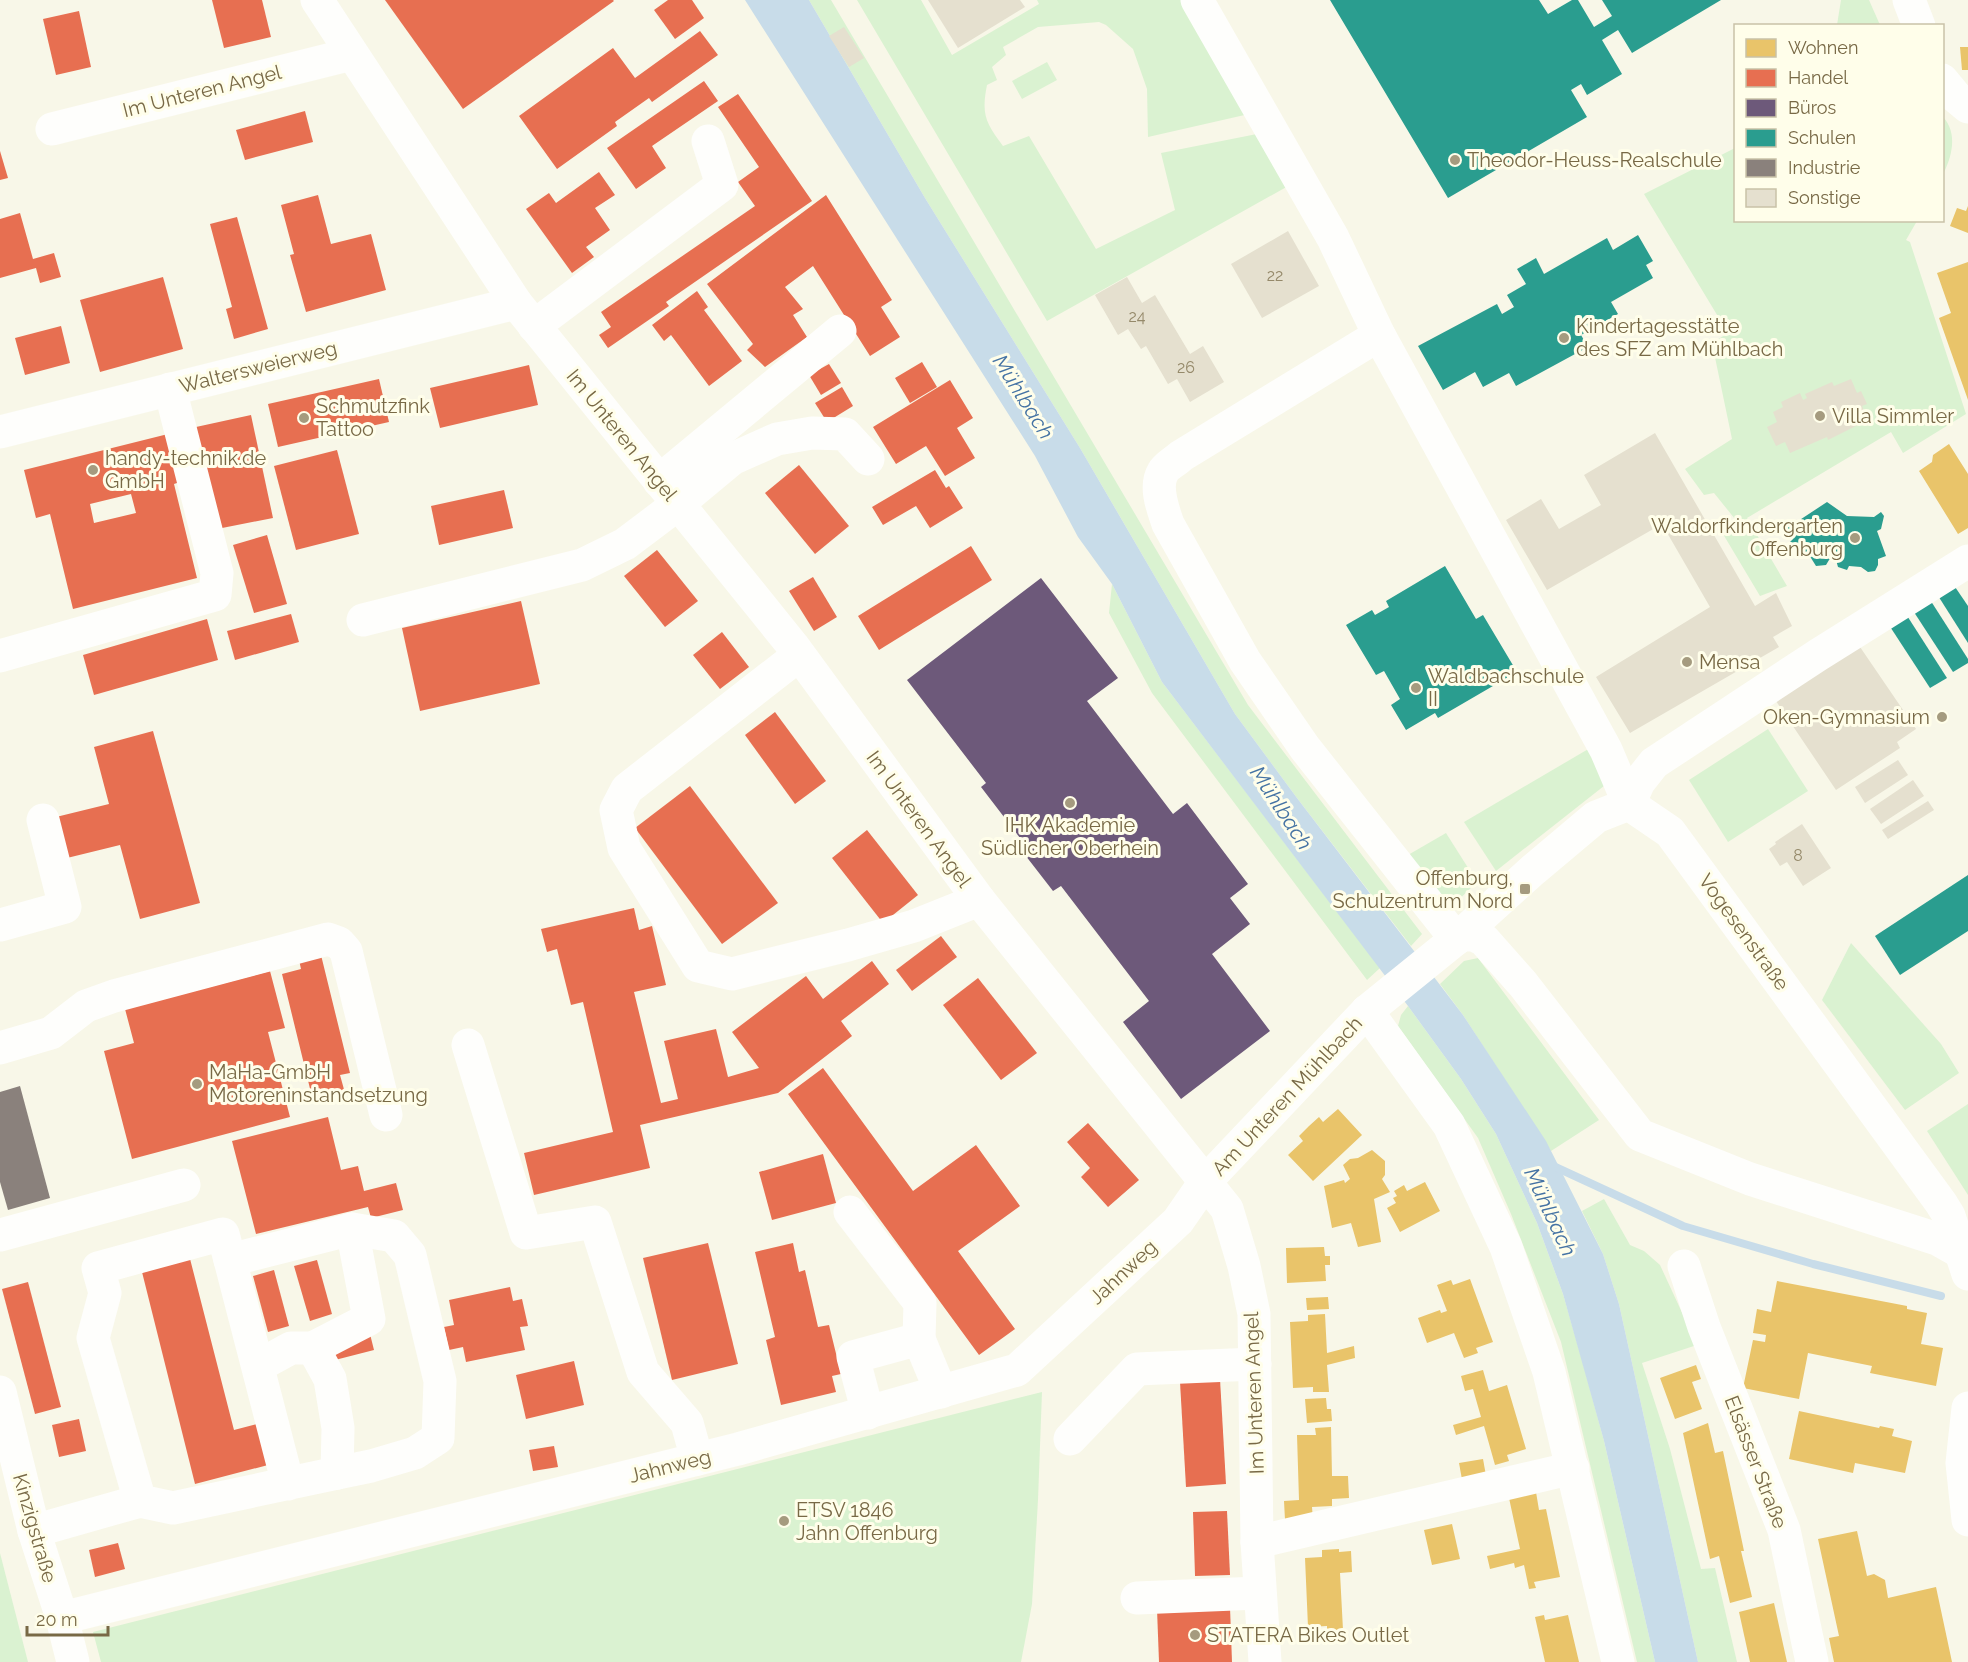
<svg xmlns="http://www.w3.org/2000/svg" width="1968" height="1662" viewBox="0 0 1968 1662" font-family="Raleway,sans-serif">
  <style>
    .green { fill: #daf2d1 }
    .water { fill: #c8dce9 }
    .homes { fill: #e9c46a }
    .shops { fill: #e76f51; fill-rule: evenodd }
    .offices { fill: #6d597a }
    .schools { fill: #2a9d8f }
    .industry { fill: #8a817c }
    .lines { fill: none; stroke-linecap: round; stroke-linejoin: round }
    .stream { stroke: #c8dce9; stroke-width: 8 }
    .building { fill: #e5e0cf }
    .minor { stroke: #fefefc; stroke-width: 33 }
    .poi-dot { fill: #a59b7f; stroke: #fffeea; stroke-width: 2 }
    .labels { text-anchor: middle; stroke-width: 6; stroke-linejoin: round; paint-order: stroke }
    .number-label { font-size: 16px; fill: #95896a }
    .street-label { font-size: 20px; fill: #786946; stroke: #fffeea }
    .poi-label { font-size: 20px; fill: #786946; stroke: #fffeea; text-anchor: start }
    .water-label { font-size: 21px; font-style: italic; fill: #4573a4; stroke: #fffeea }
  </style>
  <rect width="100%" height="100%" fill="#f8f7e8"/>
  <g class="green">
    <path d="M809 0H831L1248 705 1422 934 1411 946 1297 798 1235 714 1080 448 925 198Z"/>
    <path d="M857 0H921L952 55 1039 4 1037 0H1183L1249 114 1148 137 1147 89 1133 49 1106 25 1099 22 1038 27 1003 47 1006 55 992 67 997 80 987 85C981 115 986 123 1003 146L1029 136 1096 249 1175 210 1161 153 1262 133 1290 185 1047 321Z"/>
    <path d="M1841 0H1869L1880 25H1837Z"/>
    <path d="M1047 62 1057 80 1022 99 1012 81Z"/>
    <path d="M1943 117C1958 133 1952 157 1943 174Z"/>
    <path d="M1735 148 1736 220 1917 221 1906 240 1910 242 1966 414 1903 453 1891 432 1747 518 1787 586 1760 596 1723 534 1732 527 1735 519 1714 493 1704 495 1685 469 1732 439 1712 343 1728 333 1644 194Z"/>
    <path d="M1112 584 1162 682 1380 968 1367 980 1152 693 1109 613Z"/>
    <path d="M1768 729 1808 791 1728 842 1689 780Z"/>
    <path d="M1590 748 1609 782 1496 871 1464 822Z"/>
    <path d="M1446 833 1477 882 1448 910 1408 855Z"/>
    <path d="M1851 943 1941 1044 1959 1073 1905 1110 1822 1000Z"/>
    <path d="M1478 958 1599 1120 1551 1151 1463 1015 1440 984 1464 961Z"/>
    <path d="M1408 1006 1461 1079 1496 1134 1537 1223 1563 1294 1582 1360 1604 1441 1655 1662H1637L1561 1342 1511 1214 1478 1138 1398 1026 1401 1015Z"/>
    <path d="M1968 1104V1195L1927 1131Z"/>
    <path d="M1604 1199 1630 1245 1644 1251 1660 1265 1697 1345 1642 1363 1670 1449 1701 1569 1715 1568 1737 1662H1698L1619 1304 1603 1254 1582 1211Z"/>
    <path d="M1042 1392 1038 1500 1032 1604 1021 1662H101L93 1632Z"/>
    <path d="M0 1553 28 1662H0Z"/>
  </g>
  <path class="water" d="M745 0H809L925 198 1080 448 1235 714 1297 798 1463 1015 1546 1141 1603 1254 1619 1304 1698 1662H1655L1604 1441 1563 1294 1537 1223 1496 1134 1461 1079 1408 1006 1162 682 1112 584 1078 537 1035 456Z"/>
  <g class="homes">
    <path d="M1960 47H1968V70H1962Z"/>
    <path d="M1968 206V233L1950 226 1957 208 1966 211Z"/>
    <path d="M1968 262V400L1939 318 1951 313 1937 273Z"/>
    <path d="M1949 444 1968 474V528L1958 534 1919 471 1932 462 1933 455Z"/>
    <path d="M1338 1109 1362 1135 1313 1181 1288 1155 1303 1141 1299 1136 1309 1126 1319 1117 1323 1122Z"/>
    <path d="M1372 1150 1385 1161V1175L1382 1179 1390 1192 1374 1199 1381 1242 1358 1247 1351 1223 1332 1228 1324 1186 1344 1180 1345 1183 1350 1179 1343 1165 1350 1159 1358 1158Z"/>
    <path d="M1425 1182 1440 1211 1400 1232 1387 1208 1396 1203 1393 1198 1397 1196 1394 1191 1404 1185 1407 1191Z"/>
    <path d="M1324 1247 1325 1256H1330V1265H1325L1326 1281 1287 1283 1286 1248Z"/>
    <path d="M1470 1279 1493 1342 1476 1348 1478 1353 1464 1358 1454 1333 1427 1343 1418 1318 1440 1310 1441 1313 1447 1311 1437 1285 1451 1280 1453 1285Z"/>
    <path d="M1777 1281 1907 1306V1309L1927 1313 1921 1344 1943 1348 1936 1386 1870 1373 1872 1366 1808 1353 1799 1399 1743 1388 1753 1340 1765 1342 1766 1335 1753 1333 1757 1309 1771 1312Z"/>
    <path d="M1328 1297 1329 1309 1307 1310 1306 1298Z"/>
    <path d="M1325 1314 1327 1353 1354 1346 1355 1358 1327 1365 1329 1392H1313V1387L1293 1388 1290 1322 1308 1321V1315Z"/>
    <path d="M1696 1365 1701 1379 1692 1382 1702 1409 1675 1419 1660 1378Z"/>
    <path d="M1483 1370 1489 1391 1507 1385 1526 1449 1507 1455 1509 1461 1495 1465 1484 1426 1456 1435 1453 1425 1481 1417 1473 1389 1465 1391 1461 1376Z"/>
    <path d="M1326 1398 1327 1409H1331L1332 1421 1307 1423 1305 1399Z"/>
    <path d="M1799 1411 1879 1428 1880 1426 1894 1429 1892 1436 1912 1441 1905 1473 1855 1463 1853 1473 1789 1459Z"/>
    <path d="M1708 1423 1715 1453 1723 1451 1744 1551H1741L1752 1597 1730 1603 1719 1556 1710 1559 1683 1433Z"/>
    <path d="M1331 1427 1332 1476H1348L1349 1498 1332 1499V1506L1312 1507 1313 1520H1285L1284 1501 1299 1500 1297 1435H1316L1315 1428Z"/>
    <path d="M1483 1459 1487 1481 1463 1485 1459 1463Z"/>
    <path d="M1536 1492 1539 1510 1546 1509 1560 1577 1534 1582 1536 1588 1529 1589 1524 1565 1515 1568 1514 1563 1490 1569 1487 1556 1520 1549 1509 1498Z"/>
    <path d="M1452 1524 1460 1559 1432 1565 1424 1530Z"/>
    <path d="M1857 1531 1867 1576 1874 1574 1885 1580 1888 1598 1936 1587 1952 1662H1834L1829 1638 1839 1636 1818 1539Z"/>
    <path d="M1339 1549V1552L1351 1551 1352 1572 1340 1573 1343 1630 1327 1631V1626L1308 1627 1305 1558 1322 1557V1550Z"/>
    <path d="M1774 1603 1787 1662H1750L1739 1612Z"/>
    <path d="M1544 1615 1545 1620 1568 1615 1579 1662H1545L1535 1617Z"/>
  </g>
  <g class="shops">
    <path d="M212 0H262L271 37 224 48Z"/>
    <path d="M385 0H613L614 1 463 109Z"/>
    <path d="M668 0H692L704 18 675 39 654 10Z"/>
    <path d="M79 11 91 67 56 75 43 19Z"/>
    <path d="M700 31 718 55 652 102 649 98 615 122 617 126 557 169 519 116 613 48 635 78Z"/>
    <path d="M704 81 718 101 652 146 666 168 636 189 607 148Z"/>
    <path d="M738 94 812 201 666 302 669 306 608 348 599 335 611 327 601 312 755 206 738 182 759 167 718 107Z"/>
    <path d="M305 111 313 142 245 160 236 130Z"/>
    <path d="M0 151 8 178 0 180Z"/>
    <path d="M599 172 615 195 595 208 610 230 586 247 594 257 572 273 526 209 549 193 556 203Z"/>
    <path d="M318 195 331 244 371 234 386 290 306 312 290 255 294 254 281 205Z"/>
    <path d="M826 195 892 300 881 307 900 337 870 356 813 266 785 287 803 309 793 315 807 337 765 367 747 350 753 344 707 284Z"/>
    <path d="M20 213 33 259 54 253 61 277 40 283 36 268 0 278V219Z"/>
    <path d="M237 217 268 329 234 339 226 309 232 307 210 224Z"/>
    <path d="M163 277 183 349 100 372 80 300Z"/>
    <path d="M697 291 708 307 704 310 742 361 709 386 671 335 664 341 652 325Z"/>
    <path d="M61 326 70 363 25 375 15 338Z"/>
    <path d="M922 362 937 387 910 403 895 378Z"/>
    <path d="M829 364 841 383 821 395 809 375Z"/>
    <path d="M529 365 538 405 440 428 430 388Z"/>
    <path d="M379 379 389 422 278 447 268 404Z"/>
    <path d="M950 380 973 418 957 428 975 458 945 476 926 446 896 464 873 427Z"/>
    <path d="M842 387 853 406 827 422 815 403Z"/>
    <path d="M251 415 273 518 217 529 196 427Z"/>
    <path d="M168 434 180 482 174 484 197 578 73 609 50 514 36 518 24 470ZM131 494 136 513 94 523 90 504Z"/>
    <path d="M337 450 359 534 296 550 274 466Z"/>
    <path d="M799 465 849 526 815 554 765 493Z"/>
    <path d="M935 470 946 488 949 486 963 508 930 528 916 506 883 525 872 507Z"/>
    <path d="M504 490 513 528 439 545 431 506Z"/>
    <path d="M267 535 287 604 254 613 233 545Z"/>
    <path d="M971 546 992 580 879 650 858 616Z"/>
    <path d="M657 550 698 601 665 627 624 576Z"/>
    <path d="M813 577 837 617 814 631 789 591Z"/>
    <path d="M521 601 540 684 420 711 402 628Z"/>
    <path d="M291 614 299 642 235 660 227 631Z"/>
    <path d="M207 619 218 660 94 695 83 655Z"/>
    <path d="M722 632 749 667 720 689 693 655Z"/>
    <path d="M775 712 826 781 795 804 745 735Z"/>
    <path d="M153 731 200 903 140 919 120 845 67 858 56 817 109 804 94 747Z"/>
    <path d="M690 786 778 903 722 944 635 828Z"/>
    <path d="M867 830 918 895 883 923 832 858Z"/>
    <path d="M634 908 639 930 652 926 666 985 634 992 661 1103 678 1099 664 1041 716 1029 728 1077 759 1068 732 1032 806 976 823 999 872 961 889 984 841 1021 852 1036 778 1093 640 1125 650 1168 534 1195 524 1153 613 1132 583 1002 571 1005 557 949 547 952 541 929Z"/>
    <path d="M941 936 957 957 912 991 896 970Z"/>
    <path d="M321 955 350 1073 340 1075 345 1093 313 1101 282 974 301 969 299 960Z"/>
    <path d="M270 971 285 1028 268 1032 290 1117 132 1159 104 1051 134 1043 125 1009Z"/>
    <path d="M978 978 1037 1053 1001 1080 943 1005Z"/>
    <path d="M823 1068 913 1191 976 1145 1020 1206 958 1251 1015 1329 979 1355 788 1094Z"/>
    <path d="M328 1117 341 1170 358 1166 364 1191 396 1183 403 1210 371 1218 368 1207 256 1234 232 1141Z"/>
    <path d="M1088 1123 1139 1180 1108 1207 1081 1177 1090 1168 1067 1142Z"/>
    <path d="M823 1154 836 1203 772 1220 759 1172Z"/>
    <path d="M708 1243 738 1364 672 1380 643 1258Z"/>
    <path d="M793 1243 799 1272 805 1270 818 1327 829 1325 841 1374 832 1376 836 1392 781 1405 766 1340 775 1337 755 1252Z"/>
    <path d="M188 1251 234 1430 257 1424 268 1465 195 1484 140 1264Z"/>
    <path d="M317 1260 332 1314 310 1321 294 1266Z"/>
    <path d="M274 1270 289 1326 268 1332 253 1276Z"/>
    <path d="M28 1282 61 1407 35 1414 2 1289Z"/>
    <path d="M510 1287 513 1301 522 1299 528 1326 520 1327 525 1350 466 1362 463 1347 449 1350 444 1327 454 1325 449 1300Z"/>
    <path d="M370 1334 374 1350 335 1360 331 1344Z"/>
    <path d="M574 1361 584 1405 526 1419 516 1375Z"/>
    <path d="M1220 1379 1226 1484 1186 1487 1180 1382Z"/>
    <path d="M79 1419 86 1451 59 1457 52 1425Z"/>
    <path d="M554 1446 558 1467 533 1471 529 1450Z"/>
    <path d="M1227 1511 1230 1575 1195 1576 1193 1512Z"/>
    <path d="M118 1543 125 1569 95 1577 89 1550Z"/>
    <path d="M1230 1607 1232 1662H1159L1157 1609Z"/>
  </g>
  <path class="offices" d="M1041 578 1118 678 1087 701 1173 814 1187 803 1248 884 1230 898 1250 924 1212 954 1270 1031 1181 1099 1123 1022 1149 1001 1061 886 1053 891 1022 851 1027 847 981 787 986 783 907 680Z"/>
  <g class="schools">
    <path d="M1330 0H1539L1548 14 1572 0H1578L1594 27 1612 16 1602 0H1721L1632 53 1618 30 1602 40 1622 74 1587 95 1581 84 1571 90 1587 117 1448 198Z"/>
    <path d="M1638 235 1653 261 1646 265 1653 278 1611 302 1618 314 1581 335 1588 347 1516 386 1509 373 1483 387 1475 372 1443 390 1418 346 1497 304 1502 314 1514 307 1507 295 1526 284 1517 269 1536 258 1544 274 1607 238 1613 250Z"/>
    <path d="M1827 502 1847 516 1874 517 1881 512 1884 516 1881 529 1877 531 1886 556 1878 559V565L1875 571 1868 572 1861 567 1849 566 1847 570 1838 567 1836 560H1829L1826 565 1816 566 1811 558 1801 550 1797 552 1790 542 1793 539 1786 529Z"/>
    <path d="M1445 566 1476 619 1483 615 1517 672 1438 718 1435 713 1406 730 1391 705 1400 699 1384 671 1376 675 1346 625 1372 610 1375 615 1389 607 1386 601Z"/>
    <path d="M1951 581 1968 606V643L1935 591Z"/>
    <path d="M1927 595 1968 659V663L1953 672 1910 606Z"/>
    <path d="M1904 611 1947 678 1930 688 1887 622Z"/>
    <path d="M1968 875V931L1900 975 1875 936Z"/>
  </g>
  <path class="industry" d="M20 1086 50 1198 8 1210 0 1182V1092Z"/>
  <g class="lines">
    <path class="stream" d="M1551 1165 1683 1226 1813 1264 1941 1296"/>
  </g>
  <g class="building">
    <path d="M928 0H1020L1025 7 958 48Z"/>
    <path d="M844 27 864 58 849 67 829 36Z"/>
    <path d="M1288 231 1319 286 1262 318 1231 264Z"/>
    <path d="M1127 277 1142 303 1155 295 1190 354 1203 346 1224 382 1190 402 1177 379 1168 384 1146 346 1141 349 1128 329 1118 335 1095 295Z"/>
    <path d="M1851 379 1857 393 1861 391 1867 404 1862 406 1868 420 1828 440 1827 437 1790 453 1785 442 1776 446 1767 427 1777 422 1773 412 1783 407 1781 402 1800 393 1803 400 1807 398 1805 394 1832 382 1834 386Z"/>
    <path d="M1655 433 1755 606 1776 593 1792 626 1773 637 1779 647 1630 733 1596 677 1710 607 1662 524 1547 590 1506 520 1541 499 1559 529 1601 505 1584 475Z"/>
    <path d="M1858 644 1916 729 1897 742 1900 748 1836 790 1774 698Z"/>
    <path d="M1898 760 1908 775 1865 803 1855 787Z"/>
    <path d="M1913 780 1924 796 1881 824 1870 809Z"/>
    <path d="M1928 801 1934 810 1888 839 1882 830Z"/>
    <path d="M1802 824 1831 868 1803 886 1787 862 1780 866 1769 849 1776 844 1775 842Z"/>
  </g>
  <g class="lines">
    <g class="minor">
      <path d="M317 0 516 303 793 646 979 900 1227 1209 1244 1266 1254 1314 1257 1542 1265 1662"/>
      <path d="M1197 0 1333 238 1379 335 1606 750 1629 804"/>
      <path d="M1909 0 1919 26"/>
      <path d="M1942 80 1956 97 1968 107"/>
      <path d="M52 129 352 54"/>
      <path d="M534 326 722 185 708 141"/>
      <path d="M1379 335 1181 456C1176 461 1166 466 1163 472 1154 487 1163 509 1168 524L1245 661 1305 748 1456 939"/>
      <path d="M0 432 516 303"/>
      <path d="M659 481 840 331"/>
      <path d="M363 620 582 565 625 544 678 504 732 459 777 439 812 433 845 434 868 459"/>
      <path d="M799 655 627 789 616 810 624 848 698 966 732 974 848 945 914 926 979 900"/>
      <path d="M0 656 215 595 217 573 170 389"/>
      <path d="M1629 804 1639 782 1654 763 1818 655 1968 561"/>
      <path d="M0 925 65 907 43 820"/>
      <path d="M1461 935H1474L1484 940 1523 984 1640 1135 1750 1179 1937 1239 1960 1252"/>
      <path d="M1367 1011 1449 1125 1506 1247 1549 1372 1618 1662"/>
      <path d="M468 1045 526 1233 595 1222 643 1372 687 1423 697 1459"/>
      <path d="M0 1048 51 1033 86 1006 114 996 328 939 339 943 346 951 386 1115"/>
      <path d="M850 1212 920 1303 919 1339"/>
      <path d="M0 1235 184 1185"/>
      <path d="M1684 1266 1704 1327 1784 1530 1812 1662"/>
      <path d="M258 1366 291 1348H313"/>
      <path d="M0 1392 34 1531 62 1618 73 1662"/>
      <path d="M1968 1408 1962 1463 1968 1520"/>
      <path d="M868 1413 853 1357 919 1339 941 1392"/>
      <path d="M1070 1439 1137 1369 1255 1364"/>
      <path d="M337 1473 371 1466 415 1453 438 1438 440 1381 410 1255 394 1236 352 1229"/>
      <path d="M140 1501 93 1338 105 1293 98 1268 223 1234 230 1260"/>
      <path d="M34 1531 140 1501 173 1508 337 1473 338 1428 330 1379 313 1348 369 1319 352 1229 230 1260 288 1484"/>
      <path d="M1257 1542 1573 1468"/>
      <path d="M1137 1598 1259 1593"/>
      <path d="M62 1618 738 1449 1017 1370 1178 1221 1205 1182 1367 1011 1461 935 1533 870 1596 817 1629 804 1670 832 1941 1203 1949 1216 1968 1274"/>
    </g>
  </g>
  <g class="poi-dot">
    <circle cx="1455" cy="160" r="6"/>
    <circle cx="1564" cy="338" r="6"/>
    <circle cx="1820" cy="416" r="6"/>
    <circle cx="304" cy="418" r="6"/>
    <circle cx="93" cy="470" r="6"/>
    <circle cx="1855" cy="538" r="6"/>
    <circle cx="1687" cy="662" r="6"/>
    <circle cx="1416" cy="688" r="6"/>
    <circle cx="1942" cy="717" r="6"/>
    <circle cx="1070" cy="803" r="6"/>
    <rect x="1519" y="883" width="12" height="12" rx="3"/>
    <circle cx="197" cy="1084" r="6"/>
    <circle cx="784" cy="1521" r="6"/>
    <circle cx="1195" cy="1635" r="6"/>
  </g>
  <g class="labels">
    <g class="number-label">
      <text x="1275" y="281">22</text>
      <text x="1137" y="322">24</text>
      <text x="1186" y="373">26</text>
      <text x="1798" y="861">8</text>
    </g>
    <g class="street-label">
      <text transform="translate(202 91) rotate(-14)" y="7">Im Unteren Angel</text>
      <text transform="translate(258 367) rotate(-14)" y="7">Waltersweierweg</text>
      <text transform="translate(622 435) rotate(51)" y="7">Im Unteren Angel</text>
      <text transform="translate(919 819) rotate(54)" y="7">Im Unteren Angel</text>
      <text transform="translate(1744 932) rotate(54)" y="7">Vogesenstraße</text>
      <text transform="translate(1287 1096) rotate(-47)" y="7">Am Unteren Mühlbach</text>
      <text transform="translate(1123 1272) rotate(-43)" y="7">Jahnweg</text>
      <text transform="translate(1254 1393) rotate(-92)" y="7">Im Unteren Angel</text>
      <text transform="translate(1756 1462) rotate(69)" y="7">Elsässer Straße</text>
      <text transform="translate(670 1466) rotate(-14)" y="7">Jahnweg</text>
      <text transform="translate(35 1528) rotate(74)" y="7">Kinzigstraße</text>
    </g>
    <g class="poi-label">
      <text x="1467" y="167">Theodor-Heuss-Realschule</text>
      <text x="1576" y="333">Kindertagesstätte<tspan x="1576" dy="23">des SFZ am Mühlbach</tspan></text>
      <text x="316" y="413">Schmutzfink<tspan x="316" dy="23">Tattoo</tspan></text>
      <text x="1832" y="423">Villa Simmler</text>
      <text x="105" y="465">handy-technik.de<tspan x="105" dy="23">GmbH</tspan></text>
      <text x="1843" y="533" text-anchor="end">Waldorfkindergarten<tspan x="1843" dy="23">Offenburg</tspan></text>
      <text x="1699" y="669">Mensa</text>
      <text x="1428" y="683">Waldbachschule<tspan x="1428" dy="23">II</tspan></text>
      <text x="1930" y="724" text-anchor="end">Oken-Gymnasium</text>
      <text x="1070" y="832" text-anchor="middle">IHK Akademie<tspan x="1070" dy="23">Südlicher Oberhein</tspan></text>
      <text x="1513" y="885" text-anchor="end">Offenburg,<tspan x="1513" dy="23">Schulzentrum Nord</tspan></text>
      <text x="209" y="1079">MaHa-GmbH<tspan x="209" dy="23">Motoreninstandsetzung</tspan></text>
      <text x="796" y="1517">ETSV 1846<tspan x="796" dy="23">Jahn Offenburg</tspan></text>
      <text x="1207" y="1642">STATERA Bikes Outlet</text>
    </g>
    <g class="water-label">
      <text transform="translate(1023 397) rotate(58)" y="7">Mühlbach</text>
      <text transform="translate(1281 808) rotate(57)" y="7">Mühlbach</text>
      <text transform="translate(1550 1212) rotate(65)" y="7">Mühlbach</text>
    </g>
  </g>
  <rect x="1734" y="24" width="210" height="198" fill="#fffeea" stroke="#c9c2a8" stroke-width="1.5"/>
  <rect x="1746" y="39" width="30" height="18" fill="#e9c46a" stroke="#c9c2a8" stroke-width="1.5"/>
  <text x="1788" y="54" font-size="18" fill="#786946">Wohnen</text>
  <rect x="1746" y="69" width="30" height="18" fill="#e76f51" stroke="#c9c2a8" stroke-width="1.5"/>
  <text x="1788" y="84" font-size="18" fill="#786946">Handel</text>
  <rect x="1746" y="99" width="30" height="18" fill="#6d597a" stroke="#c9c2a8" stroke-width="1.5"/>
  <text x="1788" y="114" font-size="18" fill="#786946">Büros</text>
  <rect x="1746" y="129" width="30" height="18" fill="#2a9d8f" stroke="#c9c2a8" stroke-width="1.5"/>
  <text x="1788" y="144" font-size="18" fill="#786946">Schulen</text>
  <rect x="1746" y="159" width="30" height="18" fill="#8a817c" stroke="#c9c2a8" stroke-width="1.5"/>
  <text x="1788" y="174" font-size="18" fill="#786946">Industrie</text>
  <rect x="1746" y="189" width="30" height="18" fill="#e5e0cf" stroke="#c9c2a8" stroke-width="1.5"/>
  <text x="1788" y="204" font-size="18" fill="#786946">Sonstige</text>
  <path d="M27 1626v9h81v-9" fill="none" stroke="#786946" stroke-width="3"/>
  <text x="36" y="1626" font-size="18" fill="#786946" stroke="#fffeea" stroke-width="4.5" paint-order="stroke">20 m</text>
</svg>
